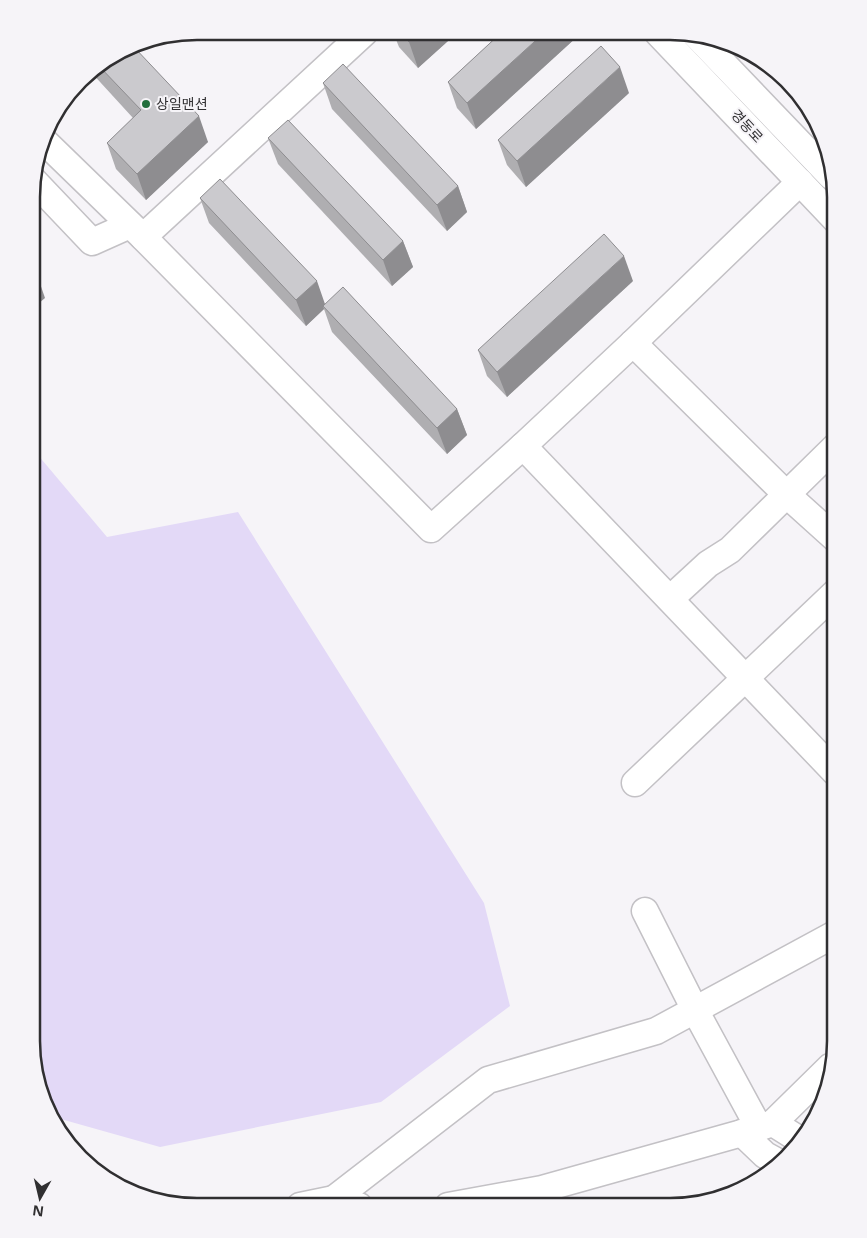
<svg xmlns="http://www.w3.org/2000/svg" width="867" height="1238" viewBox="0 0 867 1238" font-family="'Noto Sans','Noto Sans KR',sans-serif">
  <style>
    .green { fill: #e3d9f7 }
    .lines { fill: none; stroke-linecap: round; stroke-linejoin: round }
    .minor-casing { stroke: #c3c1c5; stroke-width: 29 }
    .minor { stroke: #fff; stroke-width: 26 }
    .wall { fill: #afaeb1 }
    .shaded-wall { fill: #8e8d90 }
    .building { fill: #cbcace; stroke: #8e8d90 }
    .poi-dot { fill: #236f3d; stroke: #f6f4f8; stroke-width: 2 }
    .labels { text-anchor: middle; stroke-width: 4; stroke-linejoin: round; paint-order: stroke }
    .poi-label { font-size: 14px; fill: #302f31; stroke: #f6f4f8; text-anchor: start }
    .street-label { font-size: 14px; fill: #302f31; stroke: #f6f4f8 }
    .rim { fill: none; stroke: #302f31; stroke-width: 2.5 }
  </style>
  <rect width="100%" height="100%" fill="#f6f4f8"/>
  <path class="green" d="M32 448 107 537 238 512 484 903 510 1006 381 1102 160 1147 50 1116 48 1114 31 1041Z"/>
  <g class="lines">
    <defs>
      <g id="minor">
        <path d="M658 33 836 220"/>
        <path d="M695 34 831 176"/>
        <path d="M44 141 143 237 431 529 523 446 835 772"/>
        <path d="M33 180 92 242 130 225"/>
        <path d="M143 237 365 32"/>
        <path d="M633 343 786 494 836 539"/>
        <path d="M523 446 633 343 800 182"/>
        <path d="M670 599 708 564 730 550 836 446"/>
        <path d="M635 783 836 592"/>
        <path d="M645 911 695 1010 759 1128"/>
        <path d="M773 1123 800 1140"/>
        <path d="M742 1133 765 1155 776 1161"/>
        <path d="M334 1199 488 1080 656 1031 835 934"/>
        <path d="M300 1206 334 1199 359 1206"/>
        <path d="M448 1206 542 1189 742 1133 773 1123 830 1067"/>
      </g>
    </defs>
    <use href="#minor" class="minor-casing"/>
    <use href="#minor" class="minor"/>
  </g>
  <g class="wall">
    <path d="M393 32H458L418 68 399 47Z"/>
    <path d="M502 32H578L579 35 476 129 457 108 448 82Z"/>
    <path d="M133 46 208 142 146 200 116 169 107 143 133 118 90 71Z"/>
    <path d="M323 83 458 186 467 212 447 231 332 109Z"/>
    <path d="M629 93 526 187 507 165 498 140Z"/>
    <path d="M268 138 403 241 413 267 392 286 278 164Z"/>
    <path d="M200 198 325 304 457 409 467 435 447 454 332 332 324 309 306 326 209 223Z"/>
    <path d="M633 281 507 397 487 376 478 350Z"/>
  </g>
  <g class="shaded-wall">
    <path d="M420 32H458L418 68 409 42Z"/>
    <path d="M545 32H578L579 35 476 129 467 103Z"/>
    <path d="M620 67 629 93 526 187 517 161Z"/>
    <path d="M199 116 208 142 146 200 137 174Z"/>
    <path d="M458 186 467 212 447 231 437 205Z"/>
    <path d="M403 241 413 267 392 286 383 260Z"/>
    <path d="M624 256 633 281 507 397 497 372Z"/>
    <path d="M36 272 45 298 32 309 33 275Z"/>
    <path d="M317 281 326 307 323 306 324 309 306 326 296 300Z"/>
    <path d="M457 409 467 435 447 454 437 428Z"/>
  </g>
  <g class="building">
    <path d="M399 32H420L409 42Z"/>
    <path d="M502 32H545L467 103 448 82Z"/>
    <path d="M133 46 199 116 137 174 107 143 141 110 99 66Z"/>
    <path d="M601 46 620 67 517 161 498 140Z"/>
    <path d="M343 64 458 186 437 205 323 83Z"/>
    <path d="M288 120 403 241 383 260 268 138Z"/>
    <path d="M220 179 317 281 296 300 200 198Z"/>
    <path d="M604 234 624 256 497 372 478 350Z"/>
    <path d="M33 269 36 272 33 275Z"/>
    <path d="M343 287 457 409 437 428 323 306Z"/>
  </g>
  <circle class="poi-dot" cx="146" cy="104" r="5"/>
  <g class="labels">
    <g class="poi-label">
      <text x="156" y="109">상일맨션</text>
    </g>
    <g class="street-label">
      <text transform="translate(747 126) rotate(47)" y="5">경동로</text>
    </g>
  </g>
  <path d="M0 0H867V1238H0ZM197 40H670A157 157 0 0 1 827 197V1041A157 157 0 0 1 670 1198H197A157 157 0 0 1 40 1041V197A157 157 0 0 1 197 40Z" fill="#f6f4f8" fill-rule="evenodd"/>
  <path class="rim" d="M197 40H670A157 157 0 0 1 827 197V1041A157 157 0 0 1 670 1198H197A157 157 0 0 1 40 1041V197A157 157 0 0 1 197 40Z"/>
  <g transform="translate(40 1198) rotate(188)" stroke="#f6f4f8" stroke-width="4" paint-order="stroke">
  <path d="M0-4L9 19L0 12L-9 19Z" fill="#302f31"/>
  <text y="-8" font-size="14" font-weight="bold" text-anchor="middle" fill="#302f31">N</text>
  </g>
</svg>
